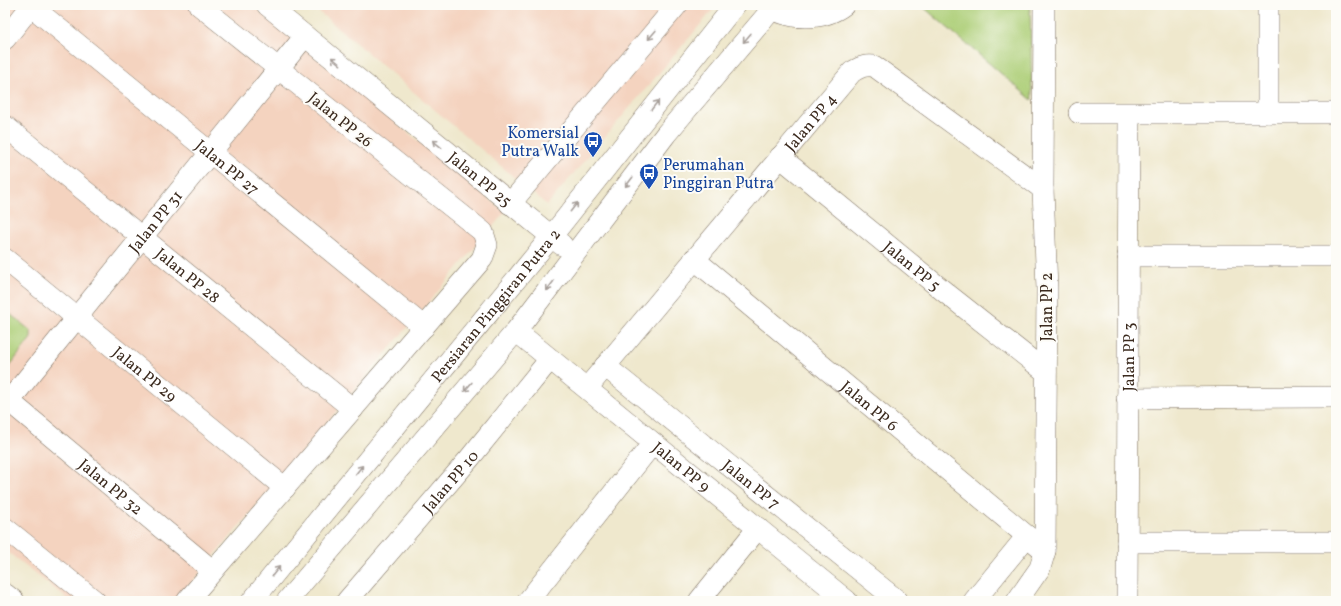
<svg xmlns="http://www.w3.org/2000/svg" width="1341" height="606" viewBox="0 0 1341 606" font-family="Vollkorn,serif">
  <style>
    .built { fill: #f4d3bf }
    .green { fill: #acce76; stroke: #747c4a }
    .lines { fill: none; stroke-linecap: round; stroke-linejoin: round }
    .minor-casing { stroke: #7a6c5b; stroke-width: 22 }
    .minor { stroke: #fff; stroke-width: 21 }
    .oneway { stroke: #a79f9a }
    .labels { text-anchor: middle; stroke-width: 4; stroke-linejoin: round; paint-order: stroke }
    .street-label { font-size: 16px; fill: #3b2a1e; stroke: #fdfcf7 }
    .transit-label { font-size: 16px; fill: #164399; stroke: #fdfcf7; text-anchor: end }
  </style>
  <rect width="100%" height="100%" fill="#fdfcf7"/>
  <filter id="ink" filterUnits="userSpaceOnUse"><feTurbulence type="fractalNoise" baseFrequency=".025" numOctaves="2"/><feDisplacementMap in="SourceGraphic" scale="8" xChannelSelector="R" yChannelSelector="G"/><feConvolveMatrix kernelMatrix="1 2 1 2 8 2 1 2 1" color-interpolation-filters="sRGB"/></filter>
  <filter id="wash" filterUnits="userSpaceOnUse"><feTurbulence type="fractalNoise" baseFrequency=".012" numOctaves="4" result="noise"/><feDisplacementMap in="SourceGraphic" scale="16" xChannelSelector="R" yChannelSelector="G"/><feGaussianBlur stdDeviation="0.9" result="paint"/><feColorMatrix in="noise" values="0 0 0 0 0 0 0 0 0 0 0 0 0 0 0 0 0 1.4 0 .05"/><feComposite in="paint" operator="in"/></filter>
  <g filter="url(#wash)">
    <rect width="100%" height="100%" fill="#efe8cd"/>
    <g class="built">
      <path d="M5 5H252L505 212 176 601H70L5 550Z"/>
      <path d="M311 5H717L547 205Z"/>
    </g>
    <g class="green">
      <path d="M921 5H1030L1032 100Z"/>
      <path d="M5 310 31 331V338L5 372Z"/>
    </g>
  </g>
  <g filter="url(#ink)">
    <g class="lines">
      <defs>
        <g id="minor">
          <path id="s1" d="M267 5 562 245"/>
          <path d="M767 5C789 21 823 21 844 5"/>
          <path id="s2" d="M31 6 424 327"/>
          <path d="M5 39 32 5"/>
          <path d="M1079 113H1336"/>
          <path d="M1268 113V5"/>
          <path id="s3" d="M5 126 353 409"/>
          <path id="s4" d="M780 157 946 293 1046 372"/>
          <path d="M510 204 677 5"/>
          <path d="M1128 256H1336"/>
          <path id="s5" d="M5 259 285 488"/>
          <path id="s6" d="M694 259 1045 551"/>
          <path id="s7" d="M516 331 847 601"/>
          <path id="s8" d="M605 366 898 601"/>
          <path id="s9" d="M587 388 852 72C860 67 865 65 874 66L1043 189"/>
          <path d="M1127 398 1336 397"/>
          <path id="s10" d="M9 401 213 571"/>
          <path id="s11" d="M5 406 305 36"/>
          <path d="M5 528 95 601"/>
          <path d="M1127 542H1336"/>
          <path d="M5 594 14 601"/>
          <path d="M187 601 482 259 487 245 483 232 199 5"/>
          <path id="s12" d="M252 601 551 237 735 5"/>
          <path d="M287 601 516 331 666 134 772 9"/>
          <path id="s13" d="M347 601 469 459 550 359"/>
          <path d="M528 601 653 443"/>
          <path d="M699 601 758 528"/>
          <path d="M974 601 1027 536"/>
          <path d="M1017 601 1040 568 1045 551 1047 289 1043 189 1044 5"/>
          <path id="s14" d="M1127 601 1129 114"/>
        </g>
      </defs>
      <use href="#minor" class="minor-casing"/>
      <use href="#minor" class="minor"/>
    </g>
    <defs><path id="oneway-shaft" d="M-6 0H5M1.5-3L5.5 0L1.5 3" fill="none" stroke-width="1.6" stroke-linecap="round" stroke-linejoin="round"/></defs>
    <g class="oneway">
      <use href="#oneway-shaft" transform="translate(652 35) rotate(130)"/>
      <use href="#oneway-shaft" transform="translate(747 38) rotate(130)"/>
      <use href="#oneway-shaft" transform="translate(336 61) rotate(-141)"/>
      <use href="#oneway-shaft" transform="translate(655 105) rotate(-52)"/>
      <use href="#oneway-shaft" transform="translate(437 144) rotate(-141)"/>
      <use href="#oneway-shaft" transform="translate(629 182) rotate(128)"/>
      <use href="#oneway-shaft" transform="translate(574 207) rotate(-52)"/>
      <use href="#oneway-shaft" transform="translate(550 286) rotate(127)"/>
      <use href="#oneway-shaft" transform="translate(468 387) rotate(130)"/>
      <use href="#oneway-shaft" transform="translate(359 470) rotate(-51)"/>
      <use href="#oneway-shaft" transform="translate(276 571) rotate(-51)"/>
    </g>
  </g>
  <defs>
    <symbol id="bus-pin" viewBox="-11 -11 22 30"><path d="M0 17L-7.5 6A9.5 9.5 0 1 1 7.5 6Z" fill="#1a4fb4" stroke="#fdfcf7"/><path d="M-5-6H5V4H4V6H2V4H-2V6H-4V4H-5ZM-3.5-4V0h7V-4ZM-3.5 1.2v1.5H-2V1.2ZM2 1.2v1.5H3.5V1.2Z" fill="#fff"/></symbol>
  </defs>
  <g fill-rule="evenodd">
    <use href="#bus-pin" x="582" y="130" width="22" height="30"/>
    <use href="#bus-pin" x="638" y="162" width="22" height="30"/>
  </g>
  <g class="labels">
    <g class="street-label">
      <text transform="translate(341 119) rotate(39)" y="6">Jalan PP 26</text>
      <text dy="6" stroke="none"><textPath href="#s9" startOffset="347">Jalan PP 4</textPath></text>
      <text dy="6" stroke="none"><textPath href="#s2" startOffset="254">Jalan PP 27</textPath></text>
      <text dy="6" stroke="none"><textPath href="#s1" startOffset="275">Jalan PP 25</textPath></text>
      <text dy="6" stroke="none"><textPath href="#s11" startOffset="238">Jalan PP 31</textPath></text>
      <text dy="6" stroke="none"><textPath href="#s4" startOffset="171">Jalan PP 5</textPath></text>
      <text dy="6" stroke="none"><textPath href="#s3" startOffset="236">Jalan PP 28</textPath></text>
      <text dy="6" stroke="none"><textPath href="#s12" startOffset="383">Persiaran Pinggiran Putra 2</textPath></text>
      <text transform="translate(1046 307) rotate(-90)" y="6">Jalan PP 2</text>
      <text dy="6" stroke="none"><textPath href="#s14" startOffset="244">Jalan PP 3</textPath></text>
      <text dy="6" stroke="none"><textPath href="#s5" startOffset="181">Jalan PP 29</textPath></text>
      <text dy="6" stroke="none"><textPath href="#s6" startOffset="229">Jalan PP 6</textPath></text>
      <text dy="6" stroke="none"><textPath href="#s7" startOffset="214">Jalan PP 9</textPath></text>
      <text dy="6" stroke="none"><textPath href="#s13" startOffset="158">Jalan PP 10</textPath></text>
      <text dy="6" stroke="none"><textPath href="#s8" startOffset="188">Jalan PP 7</textPath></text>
      <text dy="6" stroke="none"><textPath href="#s10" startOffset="133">Jalan PP 32</textPath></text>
    </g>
    <g class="transit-label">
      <text x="579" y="138">Komersial<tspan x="579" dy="18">Putra Walk</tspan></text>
      <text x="663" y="170" text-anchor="start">Perumahan<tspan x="663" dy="18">Pinggiran Putra</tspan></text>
    </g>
  </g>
  <rect width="1341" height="606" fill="none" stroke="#fdfcf7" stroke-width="20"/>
</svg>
